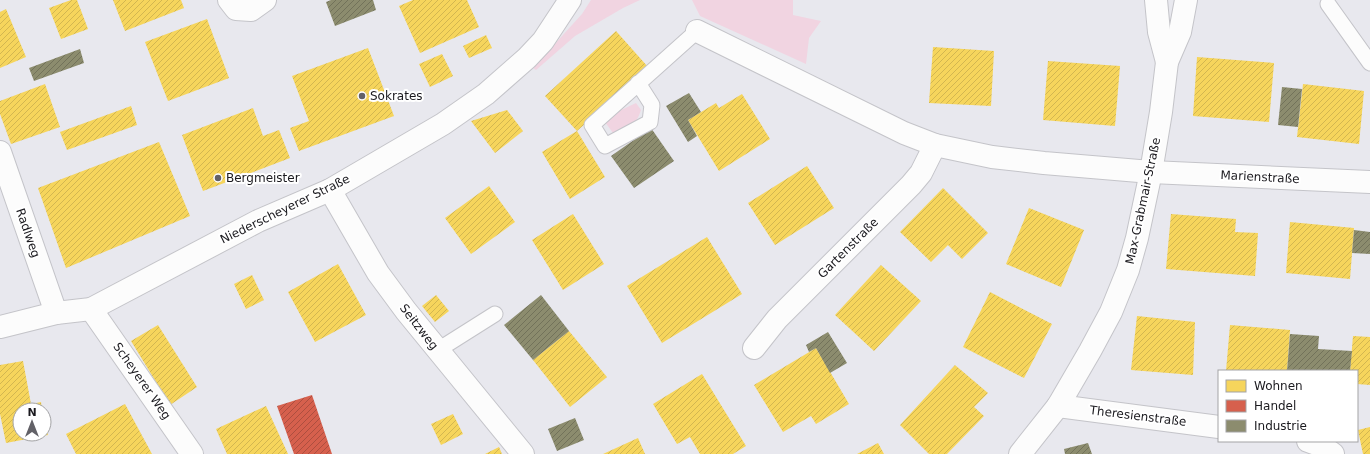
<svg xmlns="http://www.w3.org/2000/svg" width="1370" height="454" viewBox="0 0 1370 454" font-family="'DejaVu Sans',sans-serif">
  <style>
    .grass { fill: #f1d4e1 }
    .homes { fill: url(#homes-hatch) }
    .shops { fill: url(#shops-hatch) }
    .industry { fill: url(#industry-hatch) }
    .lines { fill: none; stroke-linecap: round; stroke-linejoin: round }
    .service-casing { stroke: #c4c4c9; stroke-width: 17 }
    .minor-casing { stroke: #c4c4c9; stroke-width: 24 }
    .service { stroke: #fcfcfc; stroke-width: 15 }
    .minor { stroke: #fcfcfc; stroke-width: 22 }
    .poi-dot { fill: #626167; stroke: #fff; stroke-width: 1.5 }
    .labels { text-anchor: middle; stroke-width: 4; stroke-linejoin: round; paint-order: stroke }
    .poi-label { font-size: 12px; fill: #1a191e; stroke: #fff; text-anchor: start }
    .street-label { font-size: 12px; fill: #1a191e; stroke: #fff }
  </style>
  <defs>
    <pattern id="homes-hatch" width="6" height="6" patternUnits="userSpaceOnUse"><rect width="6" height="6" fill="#f6d55c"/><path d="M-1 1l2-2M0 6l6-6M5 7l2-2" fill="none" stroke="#d2b650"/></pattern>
    <pattern id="shops-hatch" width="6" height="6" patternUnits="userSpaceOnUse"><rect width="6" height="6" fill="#d6604d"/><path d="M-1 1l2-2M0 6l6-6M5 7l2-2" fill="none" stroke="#ad4e3f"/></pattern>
    <pattern id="industry-hatch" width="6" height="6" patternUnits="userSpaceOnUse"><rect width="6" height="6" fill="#8c8c6e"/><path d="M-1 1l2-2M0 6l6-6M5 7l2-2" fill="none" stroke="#72725a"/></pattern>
  </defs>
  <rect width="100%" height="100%" fill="#e8e8ee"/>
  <g class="grass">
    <path d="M591 0H640L623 8 575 36 536 70 533 68 582 14Z"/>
    <path d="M692 0H793V15L821 21 809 38 806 64 700 16Z"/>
    <path d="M636 103 641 110C636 126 628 128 613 133L605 122 619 111Z"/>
  </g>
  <g class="homes">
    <path d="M71 0H77L88 29 61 39 49 8Z"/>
    <path d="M113 0H181L184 8 125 31Z"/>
    <path d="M413 0H467L479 27 420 53 399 6Z"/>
    <path d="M6 9 26 57 0 68V12Z"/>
    <path d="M207 19 229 78 168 101 145 42Z"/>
    <path d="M616 31 648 67 577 131 545 96Z"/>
    <path d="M486 35 492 48 469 58 463 46Z"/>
    <path d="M933 47 994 51 991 106 929 103Z"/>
    <path d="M368 48 394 116 299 151 290 128 309 121 292 76Z"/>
    <path d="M442 54 453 76 430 87 419 64Z"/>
    <path d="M1197 57 1274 63 1269 122 1193 116Z"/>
    <path d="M1048 61 1120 66 1115 126 1043 120Z"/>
    <path d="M45 84 60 127 11 144 0 114V101Z"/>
    <path d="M1303 84 1364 91 1359 144 1297 137Z"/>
    <path d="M742 94 770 139 719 171 688 120 716 103 719 108Z"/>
    <path d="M131 106 137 125 67 150 60 132Z"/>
    <path d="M253 108 263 136 279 130 290 158 203 191 182 135Z"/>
    <path d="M507 110 523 131 495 153 471 121Z"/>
    <path d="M577 131 605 177 570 199 542 152Z"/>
    <path d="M159 142 190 216 66 268 38 188Z"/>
    <path d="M807 166 834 208 775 245 748 203Z"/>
    <path d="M489 186 515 222 471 254 445 218Z"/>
    <path d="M943 188 988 233 962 259 948 245 931 262 900 232Z"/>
    <path d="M1029 208 1084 230 1061 287 1006 264Z"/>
    <path d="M573 214 604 264 563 290 532 240Z"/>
    <path d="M1171 214 1236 219 1235 232 1258 233 1255 276 1166 269Z"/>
    <path d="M1290 222 1354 228 1350 279 1286 273Z"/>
    <path d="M707 237 742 294 662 343 627 286Z"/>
    <path d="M338 264 366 315 315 342 288 292Z"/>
    <path d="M881 265 921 301 874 351 835 315Z"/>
    <path d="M252 275 264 300 246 309 234 284Z"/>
    <path d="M990 292 1052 324 1024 378 963 347Z"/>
    <path d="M436 295 449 311 435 322 422 306Z"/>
    <path d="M1137 316 1195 322 1193 375 1131 370Z"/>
    <path d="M158 325 197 387 170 405 131 341Z"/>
    <path d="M1230 325 1290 330 1287 371H1226Z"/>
    <path d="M569 331 607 377 570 407 533 360Z"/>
    <path d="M1353 336 1370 337V385L1357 384V371H1350Z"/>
    <path d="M816 348 849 404 816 424 811 416 783 432 754 385Z"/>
    <path d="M23 361 31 404 41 402 42 410H20V434H44L45 422 48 435 6 443 0 414V365Z"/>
    <path d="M955 365 988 393 974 407 984 416 947 454H929L900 425Z"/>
    <path d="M702 374 746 446 733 454H700L690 437 677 444 653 404Z"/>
    <path d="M125 404 152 454H76L66 434Z"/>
    <path d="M266 406 288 454H227L216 429Z"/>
    <path d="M453 414 463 434 441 445 431 424Z"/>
    <path d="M1370 427V454H1363L1358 430Z"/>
    <path d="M638 438 645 454H603Z"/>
    <path d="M878 443 884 454H857Z"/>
    <path d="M499 447 502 454H485Z"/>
  </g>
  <path class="shops" d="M312 395 332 454H294L277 406Z"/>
  <g class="industry">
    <path d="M331 0H373L376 10 335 26 326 2Z"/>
    <path d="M80 49 84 63 34 81 29 68Z"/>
    <path d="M1282 87 1302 89 1298 127 1278 125Z"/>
    <path d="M689 93 701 112 688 120 697 136 688 142 666 106Z"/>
    <path d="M651 128 674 161 634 188 611 156Z"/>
    <path d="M1354 230 1370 232V254L1352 253Z"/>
    <path d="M541 295 569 331 533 360 504 325Z"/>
    <path d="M828 332 847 363 830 373 816 348 809 352 806 345Z"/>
    <path d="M1290 334 1319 336 1318 349 1352 351 1350 371H1287Z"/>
    <path d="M575 418 584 440 557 451 548 429Z"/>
    <path d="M1088 443 1092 454H1065L1064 449Z"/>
  </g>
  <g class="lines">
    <defs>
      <g id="service">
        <path d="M1328 4 1370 63"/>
        <path d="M638 83 652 105 650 122 605 146 592 125 697 31"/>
        <path d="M438 350 495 314"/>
      </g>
      <g id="minor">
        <path d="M229 0 236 9 251 10 265 0"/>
        <path d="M1156 0 1159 32 1167 62"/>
        <path d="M697 31 904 133 935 145 992 157 1044 163 1151 172 1370 182"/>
        <path d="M0 152 56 313"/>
        <path d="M330 190 378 273 406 311 523 454"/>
        <path d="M91 309 192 454"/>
        <path d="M0 327 56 313 91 309 258 221 330 190 443 124 486 94 527 58 543 41 570 0"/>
        <path d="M754 348 777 319 911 185 921 173 935 145"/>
        <path d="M1058 406 1219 427"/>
        <path d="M1308 441 1322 446 1333 454"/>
        <path d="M1020 454 1058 406 1090 351 1111 312 1128 270 1137 238 1151 172 1161 112 1167 62 1180 32 1186 0"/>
      </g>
    </defs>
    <use href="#service" class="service-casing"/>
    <use href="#minor" class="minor-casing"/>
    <use href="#service" class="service"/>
    <use href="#minor" class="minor"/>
  </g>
  <g class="poi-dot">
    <circle cx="362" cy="96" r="4"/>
    <circle cx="218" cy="178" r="4"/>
  </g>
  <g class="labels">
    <g class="poi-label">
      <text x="370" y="100">Sokrates</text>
      <text x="226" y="182">Bergmeister</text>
    </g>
    <g class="street-label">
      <text transform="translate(1260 177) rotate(3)" y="4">Marienstraße</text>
      <text transform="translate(1143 201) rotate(-78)" y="4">Max-Grabmair-Straße</text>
      <text transform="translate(285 209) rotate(-26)" y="4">Niederscheyerer Straße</text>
      <text transform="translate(28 233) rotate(71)" y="4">Radlweg</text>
      <text transform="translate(848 248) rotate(-45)" y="4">Gartenstraße</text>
      <text transform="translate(419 327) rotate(52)" y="4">Seitzweg</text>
      <text transform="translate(142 381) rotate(55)" y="4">Scheyerer Weg</text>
      <text transform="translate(1138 416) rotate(7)" y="4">Theresienstraße</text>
    </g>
  </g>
  <rect x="1218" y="370" width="140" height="72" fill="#ffffff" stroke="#a3a3a5"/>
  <rect x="1226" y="380" width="20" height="12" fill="#f6d55c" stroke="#a3a3a5"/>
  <text x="1254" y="390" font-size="12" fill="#1a191e">Wohnen</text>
  <rect x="1226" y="400" width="20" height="12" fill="#d6604d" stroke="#a3a3a5"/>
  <text x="1254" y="410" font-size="12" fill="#1a191e">Handel</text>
  <rect x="1226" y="420" width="20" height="12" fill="#8c8c6e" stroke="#a3a3a5"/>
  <text x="1254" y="430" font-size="12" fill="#1a191e">Industrie</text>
  <g transform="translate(32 422)"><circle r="19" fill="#ffffff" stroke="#a3a3a5"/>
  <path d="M0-3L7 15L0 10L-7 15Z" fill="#626167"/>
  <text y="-6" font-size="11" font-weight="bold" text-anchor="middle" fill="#1a191e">N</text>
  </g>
</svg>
